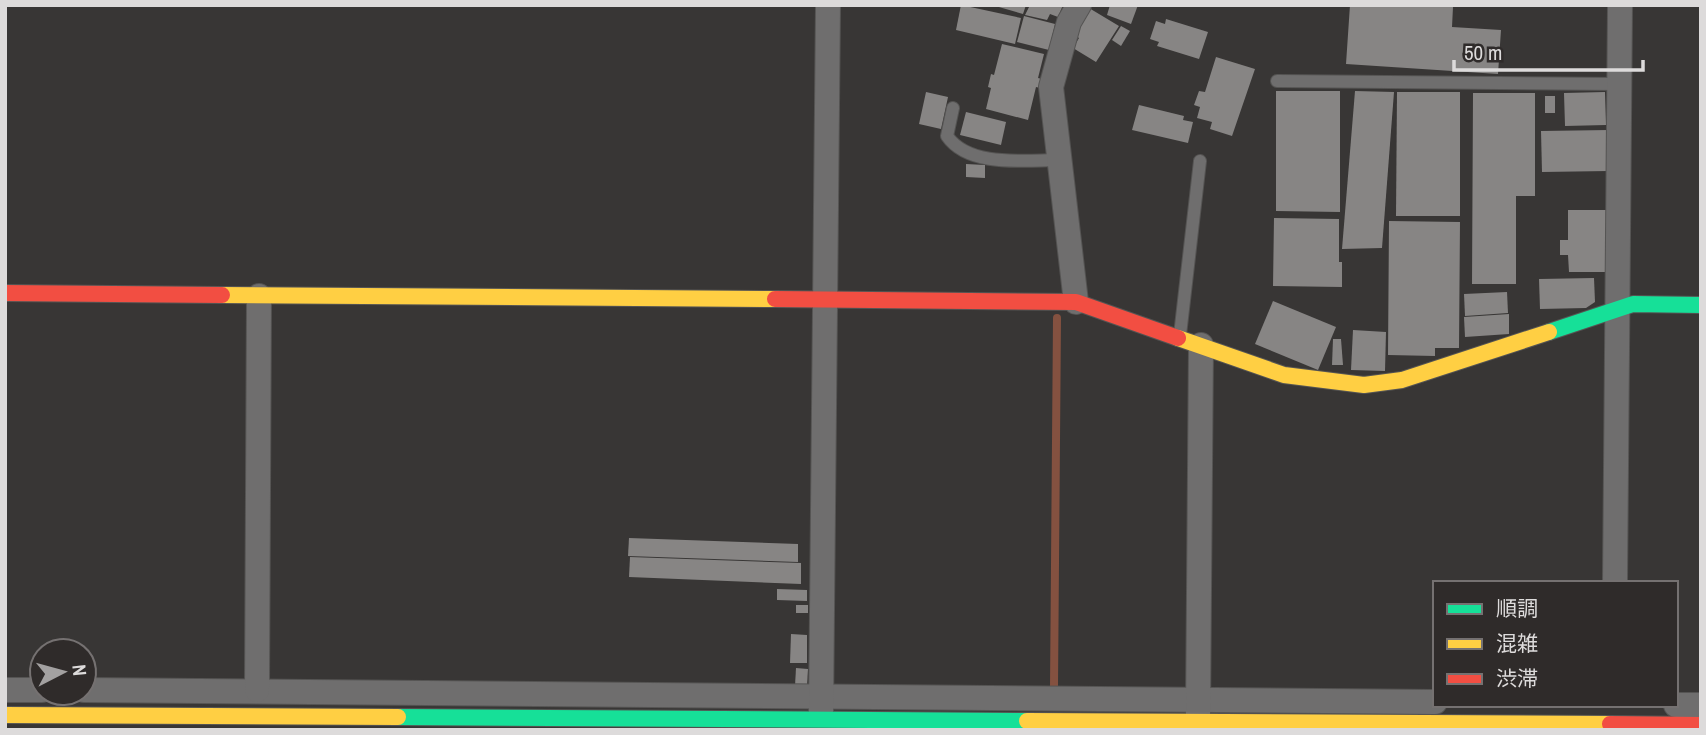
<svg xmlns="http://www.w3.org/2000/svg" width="1706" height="735" viewBox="0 0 1706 735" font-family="'Archivo Narrow','Noto Sans JP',sans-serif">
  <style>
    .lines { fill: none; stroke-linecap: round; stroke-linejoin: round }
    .stream { stroke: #845140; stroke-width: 8 }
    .building { fill: #878584 }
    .lane-casing { stroke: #555453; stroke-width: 14 }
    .street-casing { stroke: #555453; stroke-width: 26 }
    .fast-casing { stroke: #555453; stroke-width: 18 }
    .slow-casing { stroke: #555453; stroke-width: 18 }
    .jam-casing { stroke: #555453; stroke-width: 18 }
    .lane { stroke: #6f6e6e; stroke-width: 12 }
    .street { stroke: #6f6e6e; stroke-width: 24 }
    .fast { stroke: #16e098; stroke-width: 16 }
    .slow { stroke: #ffcf43; stroke-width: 16 }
    .jam { stroke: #f24e42; stroke-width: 16 }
  </style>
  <rect width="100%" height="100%" fill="#383635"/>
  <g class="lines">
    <path class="stream" d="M1054 687 1057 318"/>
  </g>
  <g class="building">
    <path d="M961 5 1021 18 1015 44 956 30Z"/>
    <path d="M992 5H1026L1023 14Z"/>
    <path d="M1030 5H1063L1058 17 1050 14 1047 20 1025 15Z"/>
    <path d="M1110 5H1138L1131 24 1107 15Z"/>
    <path d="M1350 5 1453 7 1452 27 1501 30 1498 74 1346 64Z"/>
    <path d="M1089 8 1119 26 1096 62 1073 48 1079 38 1073 34Z"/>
    <path d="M1024 16 1055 24 1049 50 1017 42Z"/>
    <path d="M1166 19 1208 32 1199 59 1157 46 1159 42 1150 39 1156 21 1165 24Z"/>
    <path d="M1121 26 1130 31 1121 46 1112 40Z"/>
    <path d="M1002 44 1044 54 1038 78 1042 79 1040 88 1036 87 1028 120 986 109 991 88 988 87 991 74 994 75Z"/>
    <path d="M1216 57 1255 69 1232 136 1210 129 1212 122 1197 118 1200 107 1194 105 1199 91 1205 92Z"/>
    <path d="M1276 91H1340V212L1276 211Z"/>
    <path d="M1355 91 1394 92 1382 248 1342 249Z"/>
    <path d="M926 92 948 97 941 129 919 124Z"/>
    <path d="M1397 92H1460V216H1396Z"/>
    <path d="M1605 92 1606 125 1565 126 1564 93Z"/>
    <path d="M1473 93H1535V196H1516V284H1472Z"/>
    <rect x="1545" y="96" width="10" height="17"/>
    <path d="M1139 105 1184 116 1183 120 1193 122 1188 143 1132 130Z"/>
    <path d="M966 112 1006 122 1001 145 960 135Z"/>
    <path d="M1609 130V171L1542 172 1541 131Z"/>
    <path d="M966 164 985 165V178L966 177Z"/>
    <path d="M1568 210H1606V272H1569L1568 255H1560V240H1568Z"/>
    <path d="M1274 218 1339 219V262H1342V287L1273 286Z"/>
    <path d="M1389 221 1460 222 1459 348H1435V356L1388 355Z"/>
    <path d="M1594 278 1595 302 1586 308 1540 309 1539 279Z"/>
    <path d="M1507 292 1508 313 1465 316 1464 294Z"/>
    <path d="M1273 301 1336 327 1318 370 1255 344Z"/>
    <path d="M1509 314V334L1465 337 1464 317Z"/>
    <path d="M1353 330 1386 332 1385 371 1351 370Z"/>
    <path d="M1333 339H1341L1343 365H1332Z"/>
    <path d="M629 538 798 544V562L628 556Z"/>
    <path d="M630 557 801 563V584L629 577Z"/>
    <path d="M777 589 807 590V601L777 600Z"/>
    <rect x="796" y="605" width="12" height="8"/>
    <path d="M791 634 807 635V663H790Z"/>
    <path d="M796 668 808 669 807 686H795Z"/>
  </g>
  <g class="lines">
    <defs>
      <g id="lane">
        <path d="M1277 81 1619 84"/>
        <path d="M953 108 947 136C969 168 1026 160 1059 160"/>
        <path d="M1180 335 1200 161"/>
      </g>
      <g id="street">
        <path d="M1076 302 1051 87 1069 22 1079 5"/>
        <path d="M1615 583 1620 5"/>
        <path d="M5 690H42"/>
        <path d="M84 690 1435 702"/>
        <path d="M257 690 259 296"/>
        <path d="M1676 705H1701"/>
        <path d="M821 712 828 5"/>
        <path d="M1198 715 1201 345"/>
      </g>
      <g id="fast">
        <path d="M1549 332 1633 304 1701 305"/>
        <path d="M398 717 1027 721"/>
      </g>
      <g id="slow">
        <path d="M222 295 775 299"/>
        <path d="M1178 338 1284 375 1364 385 1402 380 1549 332"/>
        <path d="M5 715 398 717"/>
        <path d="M1027 721 1610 724"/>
      </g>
      <g id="jam">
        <path d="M5 293 222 295"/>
        <path d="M775 299 1076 302 1178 338"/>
        <path d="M1610 724 1701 725"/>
      </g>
    </defs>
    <use href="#lane" class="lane-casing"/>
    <use href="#street" class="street-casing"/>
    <use href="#fast" class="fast-casing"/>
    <use href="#slow" class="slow-casing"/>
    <use href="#jam" class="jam-casing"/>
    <use href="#lane" class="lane"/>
    <use href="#street" class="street"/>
    <use href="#fast" class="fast"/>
    <use href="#slow" class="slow"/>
    <use href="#jam" class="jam"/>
  </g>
  <rect width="1706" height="735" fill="none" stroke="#dddbdb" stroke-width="14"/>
  <rect x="1433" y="581" width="245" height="126" fill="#2f2b2a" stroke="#757171" stroke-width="2"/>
  <rect x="1447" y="604" width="35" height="10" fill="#16e098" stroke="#757171" stroke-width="2"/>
  <text x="1496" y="616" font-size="21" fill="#dddbdb">順調</text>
  <rect x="1447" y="639" width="35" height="10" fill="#ffcf43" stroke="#757171" stroke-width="2"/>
  <text x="1496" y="651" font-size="21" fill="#dddbdb">混雑</text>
  <rect x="1447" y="674" width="35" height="10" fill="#f24e42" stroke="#757171" stroke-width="2"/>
  <text x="1496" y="686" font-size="21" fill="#dddbdb">渋滞</text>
  <g transform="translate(63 672) rotate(84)"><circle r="33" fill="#2f2b2a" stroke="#757171" stroke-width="2"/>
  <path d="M0-5L12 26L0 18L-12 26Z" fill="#a3a1a1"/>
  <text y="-10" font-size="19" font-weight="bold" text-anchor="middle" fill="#dddbdb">N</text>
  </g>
  <path d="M1454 60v10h189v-10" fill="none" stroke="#dddbdb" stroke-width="3.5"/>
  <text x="1464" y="60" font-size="21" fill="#dddbdb" stroke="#2f2b2a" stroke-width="5" paint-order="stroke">50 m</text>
</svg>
